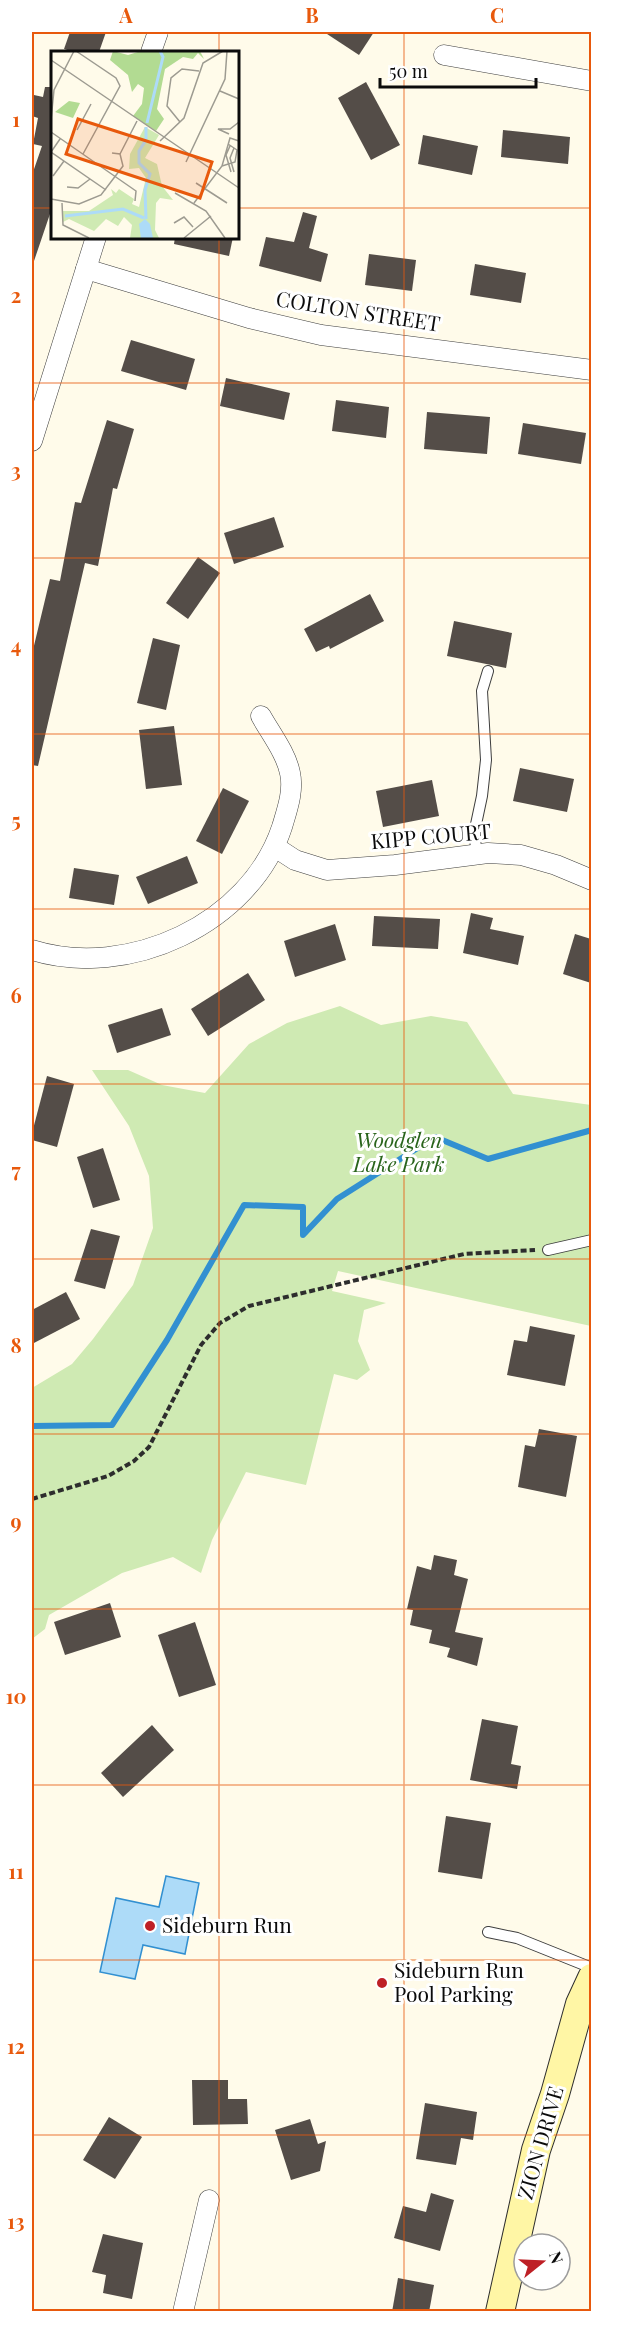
<svg xmlns="http://www.w3.org/2000/svg" width="623" height="2343" viewBox="0 0 623 2343" font-family="'Playfair Display',serif">
  <style>
    .green { fill: #cfeab3 }
    .water { fill: #addbf8; stroke: #3290d1; stroke-width: 1.5 }
    .lines { fill: none; stroke-linecap: round; stroke-linejoin: round }
    .stream { stroke: #3290d1; stroke-width: 6 }
    .building { fill: #544d48 }
    .lane-casing { stroke: #3e3e3e; stroke-width: 12 }
    .street-casing { stroke: #3e3e3e; stroke-width: 21 }
    .secondary-casing { stroke: #2d2d2d; stroke-width: 30 }
    .path { stroke: #2d2d2d; stroke-width: 4; stroke-dasharray: 6 3; stroke-linecap: butt }
    .lane { stroke: #fff; stroke-width: 10 }
    .street { stroke: #fff; stroke-width: 20 }
    .secondary { stroke: #fff6a5; stroke-width: 28 }
    .grid { fill: none; stroke: #e8590c; stroke-width: 1.5; stroke-opacity: 0.55 }
    .poi-dot { fill: #be2026; stroke: #fff; stroke-width: 2 }
    .labels { text-anchor: middle; stroke-width: 6; stroke-linejoin: round; paint-order: stroke }
    .street-label { font-size: 21px; fill: #0b0b0b; stroke: #fff }
    .park-label { font-size: 21px; font-style: italic; fill: #29641b; stroke: #fff }
    .poi-label { font-size: 21px; fill: #0b0b0b; stroke: #fff; text-anchor: start }
    .inset-river { fill: none; stroke: #addbf8; stroke-width: 3 }
    .inset-road { fill: none; stroke: #9d9b91; stroke-width: 1.5 }
    .view { fill: #e8590c; fill-opacity: 0.15; stroke: #e8590c; stroke-width: 3 }
    .inset-edge { fill: none; stroke: #0b0b0b; stroke-width: 3 }
    .neatline { fill: none; stroke: #e8590c; stroke-width: 2 }
    .grid-label { font-size: 20px; text-anchor: middle; font-weight: bold; fill: #e8590c }
  </style>
  <rect width="100%" height="100%" fill="#fffbea"/>
  <path class="green" d="M340 1006 381 1025 431 1016 467 1022 513 1094 591 1105V1326L338 1271 332 1291 386 1303 364 1310 358 1341 370 1370 357 1380 334 1374 306 1485 246 1472 212 1540 201 1573 173 1557 122 1573 49 1615 45 1629 32 1639V1388L72 1364 93 1339 133 1285 153 1228 149 1176 129 1126 92 1070H128L162 1085 205 1093 249 1044 287 1023Z"/>
  <path class="water" d="M166 1876 199 1883 185 1954 143 1945 135 1979 100 1972 116 1898 159 1907Z"/>
  <g class="lines">
    <path class="stream" d="M32 1426 112 1425 167 1340 244 1205 303 1207V1235L337 1199 435 1137 488 1159 592 1130"/>
  </g>
  <g class="building">
    <path d="M70 32H106L99 52H74L64 49Z"/>
    <path d="M324 32H374L359 55Z"/>
    <path d="M366 82 400 145 371 160 338 98Z"/>
    <path d="M45 87H52V208L34 261 32 260V175L42 146 33 144 38 118 32 116V104L34 95 43 97Z"/>
    <path d="M503 130 570 137 568 164 501 157Z"/>
    <path d="M423 135 478 146 472 175 418 164Z"/>
    <path d="M303 212 317 216 309 248 328 254 321 282 259 266 266 237 294 242Z"/>
    <path d="M175 237H233L229 256 174 244Z"/>
    <path d="M369 254 416 260 412 291 365 285Z"/>
    <path d="M475 264 526 273 521 303 470 295Z"/>
    <path d="M131 340 195 359 186 390 121 371Z"/>
    <path d="M226 378 290 393 284 420 220 406Z"/>
    <path d="M336 400 389 407 386 438 332 431Z"/>
    <path d="M427 412 490 417 487 454 424 449Z"/>
    <path d="M107 420 134 429 117 489 113 488 98 566 85 563 38 766 32 765V654L50 579 60 581 75 502 81 503Z"/>
    <path d="M523 423 586 433 581 464 518 454Z"/>
    <path d="M274 517 284 547 234 564 224 533Z"/>
    <path d="M198 557 220 573 188 619 166 603Z"/>
    <path d="M370 594 384 621 330 649 329 646 316 652 304 629Z"/>
    <path d="M454 621 512 633 506 668 447 656Z"/>
    <path d="M153 638 180 645 166 710 137 703Z"/>
    <path d="M174 726 182 785 146 789 139 730Z"/>
    <path d="M520 768 574 779 567 812 513 801Z"/>
    <path d="M432 780 439 816 383 827 376 791Z"/>
    <path d="M223 788 249 801 222 854 196 841Z"/>
    <path d="M187 856 198 883 148 904 136 877Z"/>
    <path d="M74 868 119 875 114 905 69 898Z"/>
    <path d="M471 913 493 918 490 929 524 936 518 965 463 953Z"/>
    <path d="M374 916 440 919 438 949 372 946Z"/>
    <path d="M335 924 346 960 295 977 284 941Z"/>
    <path d="M575 934 591 939V983L563 974Z"/>
    <path d="M248 973 265 1000 208 1036 191 1009Z"/>
    <path d="M162 1008 171 1035 117 1053 108 1025Z"/>
    <path d="M47 1076 74 1084 57 1147 32 1140V1133Z"/>
    <path d="M103 1148 120 1200 93 1208 77 1157Z"/>
    <path d="M91 1229 120 1236 105 1289 74 1281Z"/>
    <path d="M66 1292 80 1319 32 1344V1310Z"/>
    <path d="M530 1326 575 1335 565 1386 507 1375 514 1340 527 1342Z"/>
    <path d="M539 1429 577 1436 566 1497 518 1487 525 1445 535 1447Z"/>
    <path d="M434 1555 457 1560 454 1575 468 1579 455 1632 483 1638 477 1666 447 1657 450 1648 429 1643 432 1630 410 1625 413 1610 407 1609 417 1566 431 1570Z"/>
    <path d="M110 1603 121 1637 65 1655 54 1622Z"/>
    <path d="M195 1622 216 1685 179 1697 158 1635Z"/>
    <path d="M482 1719 518 1726 511 1764 521 1766 517 1789 470 1780Z"/>
    <path d="M152 1725 174 1750 123 1797 101 1773Z"/>
    <path d="M446 1816 491 1823 482 1879 438 1872Z"/>
    <path d="M192 2080H228V2099H247L248 2124 193 2125Z"/>
    <path d="M425 2103 477 2112 473 2140 461 2138 456 2165 416 2159Z"/>
    <path d="M109 2117 142 2137 115 2179 83 2160Z"/>
    <path d="M310 2119 318 2144 326 2141 320 2171 291 2180 275 2130Z"/>
    <path d="M431 2193 454 2200 440 2251 394 2238 403 2206 426 2212Z"/>
    <path d="M103 2234 143 2243 132 2299 103 2293 106 2275 92 2272Z"/>
    <path d="M398 2278 434 2285 429 2312H392Z"/>
  </g>
  <g class="lines">
    <defs>
      <g id="lane">
        <path d="M476 855 475 829 482 796 486 760 482 691 488 671"/>
        <path d="M548 1250 592 1240"/>
        <path d="M488 1932 517 1938 592 1968"/>
      </g>
      <g id="street">
        <path d="M151 52 158 32"/>
        <path d="M444 55 592 81"/>
        <path d="M86 269 249 318 321 335 592 370"/>
        <path d="M32 441 96 237"/>
        <path d="M275 847 295 860 327 870 395 865 488 853 521 855 556 865 592 880"/>
        <path d="M32 950C128 980 250 924 282 827 287 810 294 791 290 773 286 753 271 734 261 716"/>
        <path d="M183 2312 209 2200"/>
      </g>
      <path id="secondary" d="M500 2312 536 2150 555 2094 580 2004 592 1978"/>
    </defs>
    <use href="#lane" class="lane-casing"/>
    <use href="#street" class="street-casing"/>
    <use href="#secondary" class="secondary-casing"/>
    <path class="path" d="M32 1499 108 1476 134 1461 149 1447 201 1345 220 1323 249 1306 464 1254 535 1250"/>
    <use href="#lane" class="lane"/>
    <use href="#street" class="street"/>
    <use href="#secondary" class="secondary"/>
  </g>
  <path class="grid" d="M219 32V52M404 32V2312M32 208H52M237 208H592M219 237V2312M32 383H592M32 558H592M32 734H592M32 909H592M32 1084H592M32 1259H592M32 1434H592M32 1609H592M32 1785H592M32 1960H592M32 2135H592"/>
  <g class="poi-dot">
    <circle cx="150" cy="1926" r="6"/>
    <circle cx="382" cy="1983" r="6"/>
  </g>
  <g class="labels">
    <g class="street-label">
      <text transform="translate(358 312) rotate(9)" y="7">COLTON STREET</text>
      <text transform="translate(431 837) rotate(-5)" y="7">KIPP COURT</text>
      <text transform="translate(541 2143) rotate(-74)" y="7">ZION DRIVE</text>
    </g>
    <g class="park-label">
      <text x="399" y="1148">Woodglen<tspan x="399" dy="24">Lake Park</tspan></text>
    </g>
    <g class="poi-label">
      <text x="162" y="1933">Sideburn Run</text>
      <text x="394" y="1978">Sideburn Run<tspan x="394" dy="24">Pool Parking</tspan></text>
    </g>
  </g>
  <g transform="translate(51 51)">
    <rect width="188" height="188" fill="#fffbea"/>
    <path d="M94 76 108 84 94 107 106 113 111 135 122 149 109 147 105 152 104 179 108 187H79L81 174 73 166 67 175 55 168 43 180 18 168 12 171 11 160H38L62 144 60 138 65 142 68 138 83 148 81 153 88 156 95 127 88 117 78 118 79 103Z" fill="#cfeab3"/>
    <path d="M62 0 77 4 90 0H149L153 8 147 2 142 8 132 6 114 18 106 58 113 68 105 80 82 65 91 53 93 37 87 33 81 41 77 24 59 9ZM18 50 29 52 22 67 4 61Z" fill="#b2db92"/>
    <path d="M94 168 99 173 102 187H90L88 173Z" fill="#addbf8"/>
    <path class="inset-river" d="M96 72 112 6 109 0M14 165 72 158 93 167M95 168 94 139 99 123 88 112V100L95 89V76"/>
    <path class="inset-road" d="M25 0 65 27 69 35 32 103M0 9 188 137M169 40 188 48M0 69 3 39 23 0M129 71 116 55 120 27 131 18 148 20M26 79 40 53M0 81 85 140 84 150M178 83 167 78H179L188 71M9 88 0 101 55 139M109 90 133 67 152 12 172 0M179 95 175 104 180 121M183 97 179 107 183 121M69 103 86 70M135 111 174 28 176 0M171 115 184 111 186 99 177 93M2 125 13 110M145 132 176 152M16 136 27 137 39 128M124 142 155 160 174 187M0 148 28 153 50 144 72 115 69 103 61 102M11 152 12 174 38 187M143 152 171 115 179 87 188 90M123 172 133 166 142 176M133 187 160 165"/>
    <path class="view" d="M27 68 161 111 149 147 15 103Z"/>
    <rect width="188" height="188" class="inset-edge"/>
  </g>
  <rect width="623" height="2343" fill="none" stroke="#ffffff" stroke-width="66"/>
  <g transform="translate(542 2262) rotate(72)"><circle r="28" fill="#ffffff" stroke="#9d9d9d" stroke-width="1.5"/>
  <path d="M0-4.5L10 22L0 15L-10 22Z" fill="#be2026"/>
  <text y="-9" font-size="16" font-weight="bold" text-anchor="middle" fill="#0b0b0b">N</text>
  </g>
  <path d="M380 78v9h156v-9" fill="none" stroke="#0b0b0b" stroke-width="3"/>
  <text x="389" y="78" font-size="18" fill="#0b0b0b" stroke="#ffffff" stroke-width="4.5" paint-order="stroke">50 m</text>
  <rect x="33" y="33" width="557" height="2277" class="neatline"/>
  <g class="grid-label">
    <text x="126" y="23">A</text>
    <text x="312" y="23">B</text>
    <text x="497" y="23">C</text>
    <text x="16" y="127">1</text>
    <text x="16" y="303">2</text>
    <text x="16" y="478">3</text>
    <text x="16" y="653">4</text>
    <text x="16" y="828">5</text>
    <text x="16" y="1003">6</text>
    <text x="16" y="1178">7</text>
    <text x="16" y="1353">8</text>
    <text x="16" y="1529">9</text>
    <text x="16" y="1704">10</text>
    <text x="16" y="1879">11</text>
    <text x="16" y="2054">12</text>
    <text x="16" y="2229">13</text>
  </g>
</svg>
